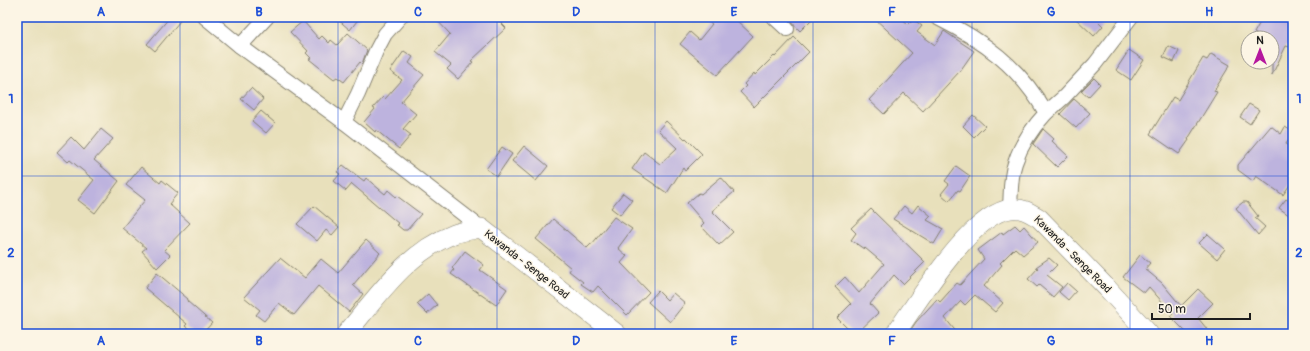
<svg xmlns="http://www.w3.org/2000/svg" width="1310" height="351" viewBox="0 0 1310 351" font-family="Pangolin,sans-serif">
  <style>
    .building { fill: #bdb3de }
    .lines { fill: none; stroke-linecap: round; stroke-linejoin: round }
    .street-casing { stroke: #827e6c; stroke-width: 16 }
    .secondary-casing { stroke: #827e6c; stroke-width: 20 }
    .street { stroke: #fff; stroke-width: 14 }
    .secondary { stroke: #fff; stroke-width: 19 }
    .grid { fill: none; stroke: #1d4ed8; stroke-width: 1; stroke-opacity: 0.55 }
    .labels { text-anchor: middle; stroke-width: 3; stroke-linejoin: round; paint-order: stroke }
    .street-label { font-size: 11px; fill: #1c1c1c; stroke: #fcf5e5 }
    .neatline { fill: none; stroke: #1d4ed8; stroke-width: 1.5 }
    .grid-label { font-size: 13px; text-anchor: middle; font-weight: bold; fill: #1d4ed8 }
  </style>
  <rect width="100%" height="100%" fill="#fcf5e5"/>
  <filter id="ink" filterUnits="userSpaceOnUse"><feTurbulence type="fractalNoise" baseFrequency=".025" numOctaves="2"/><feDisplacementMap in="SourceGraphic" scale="8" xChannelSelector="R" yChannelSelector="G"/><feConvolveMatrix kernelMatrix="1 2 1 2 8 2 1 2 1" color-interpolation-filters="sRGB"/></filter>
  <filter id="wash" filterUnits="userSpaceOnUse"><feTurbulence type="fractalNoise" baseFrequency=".012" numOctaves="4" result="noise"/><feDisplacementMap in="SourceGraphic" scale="16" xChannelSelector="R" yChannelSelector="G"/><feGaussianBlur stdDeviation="0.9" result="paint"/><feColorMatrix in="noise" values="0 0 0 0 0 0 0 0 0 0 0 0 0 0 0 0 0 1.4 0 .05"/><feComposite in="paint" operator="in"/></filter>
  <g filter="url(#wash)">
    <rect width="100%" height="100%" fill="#e8e0bb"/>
    <g id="blocks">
      <g class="building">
        <path d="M170 17H175L180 21 155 51 147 44Z"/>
        <path d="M335 17H360L350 30Z"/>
        <path d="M434 17H495L506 28 471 61 473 62 458 79 447 69 451 65 435 52 450 34Z"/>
        <path d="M703 17H733L753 36 717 75 680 44 690 32 699 40 712 24Z"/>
        <path d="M787 17H814L800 31Z"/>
        <path d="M873 17H900L908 24 913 19 922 26 917 32 935 45 944 31 974 51 960 71 923 111 904 93 884 114 869 100 912 53Z"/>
        <path d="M1074 17H1094L1103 26 1094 36Z"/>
        <path d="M1263 17H1293V38L1290 47 1286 46 1272 75V38H1263L1254 33Z"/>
        <path d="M303 21 319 39 322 36 329 43 331 40 337 45 348 33 367 50 362 64 360 62 344 82 337 77 334 79 309 59 311 58 306 53 308 51 290 32Z"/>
        <path d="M794 37 809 52 754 107 740 92 746 86 744 84 754 73 755 75 774 56 775 57Z"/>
        <path d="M1168 46 1179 51 1174 62 1163 57Z"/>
        <path d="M1129 50 1144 60 1131 80 1116 70Z"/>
        <path d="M404 51 413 57 409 63 424 75 401 102 416 114 403 129 411 135 399 149 376 130 375 132 364 122 375 109 373 108 383 97 385 99 402 80 390 71Z"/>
        <path d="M1211 54 1230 65 1214 91 1217 92 1188 139 1189 140 1179 154 1150 134 1173 97 1178 100 1203 58 1207 60Z"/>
        <path d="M1094 78 1100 84 1088 97 1081 91Z"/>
        <path d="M251 88 263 99 254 110 241 99Z"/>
        <path d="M1074 99 1090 113 1076 128 1060 114Z"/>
        <path d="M1249 104 1259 110 1250 124 1240 117Z"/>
        <path d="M261 111 275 123 266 133 252 121Z"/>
        <path d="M973 115 985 126 974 137 963 126Z"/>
        <path d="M666 121 685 139 686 138 702 154 685 171 683 168 667 193 632 169 644 152 660 164 677 148 658 130Z"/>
        <path d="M1271 126 1281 134 1285 127 1293 132 1286 144 1293 148V180L1283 195 1256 176 1253 181 1238 170V165Z"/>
        <path d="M101 129 113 139 94 160 119 181 95 213 78 200 94 180 70 160 68 162 57 152 71 137 84 150Z"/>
        <path d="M1043 129 1054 139 1052 141 1068 156 1057 167 1033 144Z"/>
        <path d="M524 146 548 166 536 181 512 161Z"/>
        <path d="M502 147 512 154 497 176 486 169Z"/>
        <path d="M343 165 364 181 366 178 385 194 388 190 396 197 397 196 421 214 407 230H403L397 225 399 224 352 184 346 191 334 181 340 174 337 172Z"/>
        <path d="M956 166 970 176 960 191 958 190 949 201 941 194 949 184 945 181Z"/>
        <path d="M141 167 160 183 162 180 178 193 169 204 190 223 164 250 170 255 157 268 142 251 146 248 122 228 145 200 126 185Z"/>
        <path d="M721 177 734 192 712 211 733 232 719 245 701 226 704 223 687 203 699 193 701 194Z"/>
        <path d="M623 193 632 200 620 215 611 208Z"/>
        <path d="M1286 199 1293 204V218L1279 208Z"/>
        <path d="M1243 202H1247L1258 216 1255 218 1265 227 1258 235 1236 208Z"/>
        <path d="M918 205 931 216 927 220 943 229 934 244 893 219 904 206 912 213Z"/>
        <path d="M314 206 339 227 332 235 326 230 317 241 297 224Z"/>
        <path d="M871 209 925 262 903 284 894 275 870 304 878 313 856 334H853L837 318 851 304 835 287 845 277 859 293 884 264 865 248 864 249 851 240 856 233 851 228Z"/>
        <path d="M614 217 632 229 618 248 627 256 621 263 649 292 627 315 598 286 593 292 581 284 583 282 569 271 571 268 536 239 553 219 587 248 591 244H592Z"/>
        <path d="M1015 225 1020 230 1024 226 1038 242 1023 255 1015 248 1000 263 1002 265 984 286 1003 303 995 312 975 295 965 305 961 301 945 318 958 334H908L916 322 937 299 940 302 957 283 960 285 984 259 978 250 1002 232 1003 234Z"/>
        <path d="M1208 234 1225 249 1217 259 1199 243Z"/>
        <path d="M366 240 380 253 353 285 363 294 349 312 318 286 294 315 279 303 264 321 256 315 260 310 244 297 280 258 305 278 321 259 338 273Z"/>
        <path d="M465 251 484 265 480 270 507 289 496 305 451 274 454 270 452 268Z"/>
        <path d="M1140 255 1150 263 1145 269 1162 283 1181 306 1198 289 1213 303 1198 318 1211 334H1188L1170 316 1173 314 1149 287 1144 293 1123 277Z"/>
        <path d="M1049 258 1057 265 1047 275 1062 287 1053 297 1039 285 1037 287 1028 279 1038 268 1036 267Z"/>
        <path d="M157 273 188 299 187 301 212 323 202 334H195L185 326 187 324 145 288Z"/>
        <path d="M1067 283 1076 291 1068 300 1059 292Z"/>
        <path d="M658 291 667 300 673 293 685 303 670 322 648 302Z"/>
        <path d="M428 294 437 305 427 314 417 304Z"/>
      </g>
    </g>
  </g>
  <g filter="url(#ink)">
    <use href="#blocks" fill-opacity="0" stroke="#827e6c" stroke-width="1"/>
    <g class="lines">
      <defs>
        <g id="street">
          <path d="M205 17 240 46 344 122 481 228"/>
          <path d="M774 17 787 29"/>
          <path d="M936 17C984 41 1019 66 1046 113 1033 127 1021 144 1015 163 1010 177 1011 194 1010 209"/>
          <path d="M240 46 267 17"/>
          <path d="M1046 113 1064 97 1095 64 1131 17"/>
          <path d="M344 122 358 94 376 51 385 34 400 17"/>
        </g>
        <g id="secondary">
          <path d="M346 334C377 297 407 252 454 234 462 231 472 230 481 228L617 334"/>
          <path d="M895 334C917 303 972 212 1011 209 1024 208 1029 212 1039 218L1107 288 1149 334"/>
        </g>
      </defs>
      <use href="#street" class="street-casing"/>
      <use href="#secondary" class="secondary-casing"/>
      <use href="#street" class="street"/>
      <use href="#secondary" class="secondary"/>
    </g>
  </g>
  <path class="grid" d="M180 17V334M338 17V334M497 17V334M655 17V334M813 17V334M972 17V334M1130 17V334M17 176H1293"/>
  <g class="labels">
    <g class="street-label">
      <text transform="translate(1073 254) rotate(45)" y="4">Kawanda - Senge Road</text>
      <text transform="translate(527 264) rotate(38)" y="4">Kawanda - Senge Road</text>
    </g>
  </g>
  <rect width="1310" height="351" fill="none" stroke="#fcf5e5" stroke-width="44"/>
  <g transform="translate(1260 50)"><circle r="19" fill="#fcf5e5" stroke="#a29e95"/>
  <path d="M0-3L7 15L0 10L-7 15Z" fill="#b5179e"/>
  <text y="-6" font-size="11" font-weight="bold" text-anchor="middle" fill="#1c1c1c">N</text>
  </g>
  <path d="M1152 313v6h98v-6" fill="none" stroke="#1c1c1c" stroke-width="2"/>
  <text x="1158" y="313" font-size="12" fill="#1c1c1c" stroke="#fcf5e5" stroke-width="3" paint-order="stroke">50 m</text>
  <rect x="22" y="22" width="1266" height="307" class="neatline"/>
  <g class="grid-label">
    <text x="101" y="16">A</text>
    <text x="259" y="16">B</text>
    <text x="418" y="16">C</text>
    <text x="576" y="16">D</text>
    <text x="734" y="16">E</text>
    <text x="892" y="16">F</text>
    <text x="1051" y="16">G</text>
    <text x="1209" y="16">H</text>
    <text x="11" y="103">1</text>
    <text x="1299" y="103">1</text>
    <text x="11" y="257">2</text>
    <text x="1299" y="257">2</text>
    <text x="101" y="345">A</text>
    <text x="259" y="345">B</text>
    <text x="418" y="345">C</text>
    <text x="576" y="345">D</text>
    <text x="734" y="345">E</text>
    <text x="892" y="345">F</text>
    <text x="1051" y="345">G</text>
    <text x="1209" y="345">H</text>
  </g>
</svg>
